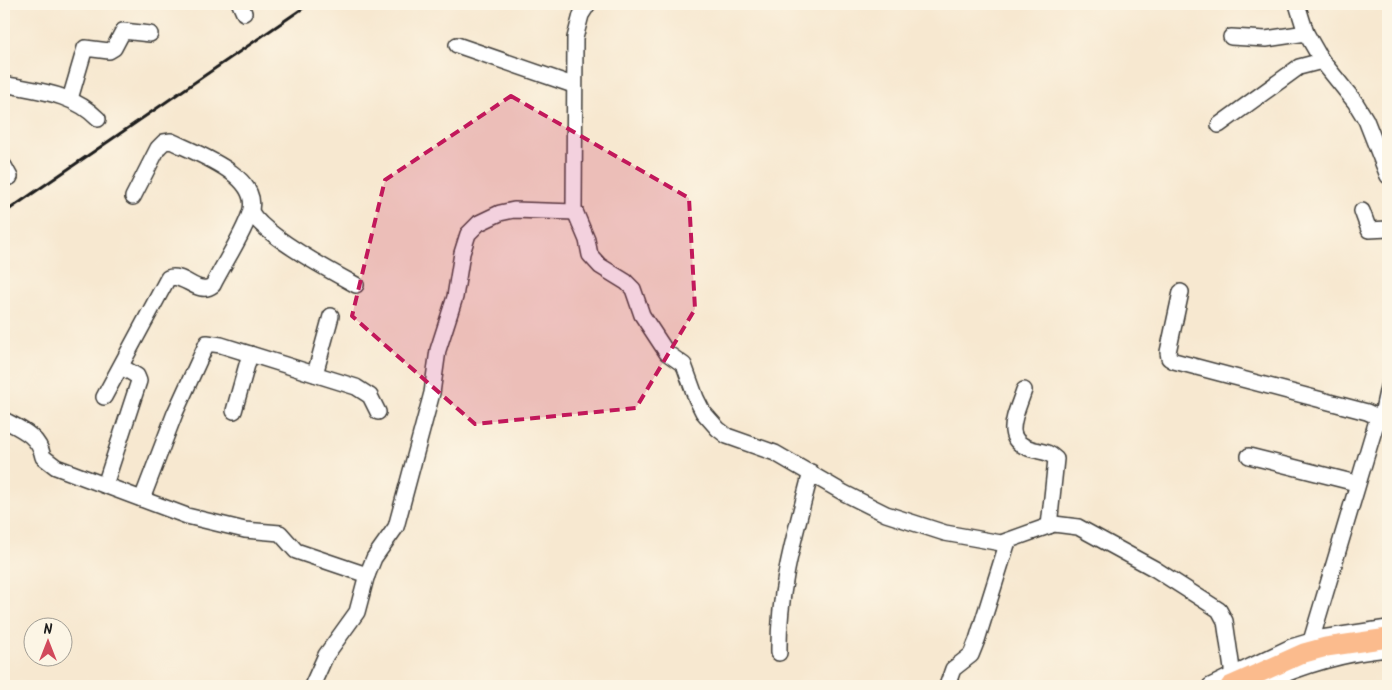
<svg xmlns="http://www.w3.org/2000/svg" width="1392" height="690" viewBox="0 0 1392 690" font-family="Kalam,sans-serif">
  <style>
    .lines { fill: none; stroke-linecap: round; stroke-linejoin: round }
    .minor-casing { stroke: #3d3b37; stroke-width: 18 }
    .major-casing { stroke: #3d3b37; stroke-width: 21 }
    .minor { stroke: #fff; stroke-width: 15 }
    .major { stroke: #fbbb8d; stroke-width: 19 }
    .rail { stroke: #1c1c1c; stroke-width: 3 }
    .marked { fill: #c2185b; fill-opacity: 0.2; stroke: #c2185b; stroke-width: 4; stroke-dasharray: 10 6; stroke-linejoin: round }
  </style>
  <rect width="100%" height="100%" fill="#fcf5e5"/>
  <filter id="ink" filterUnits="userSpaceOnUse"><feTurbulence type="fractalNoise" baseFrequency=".02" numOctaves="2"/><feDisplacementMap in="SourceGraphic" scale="10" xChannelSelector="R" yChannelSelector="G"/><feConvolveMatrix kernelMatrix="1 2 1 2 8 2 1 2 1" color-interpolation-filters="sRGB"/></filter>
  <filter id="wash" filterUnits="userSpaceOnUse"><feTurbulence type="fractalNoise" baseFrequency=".0096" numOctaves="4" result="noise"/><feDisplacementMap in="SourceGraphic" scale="20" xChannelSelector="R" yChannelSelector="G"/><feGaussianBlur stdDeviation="1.12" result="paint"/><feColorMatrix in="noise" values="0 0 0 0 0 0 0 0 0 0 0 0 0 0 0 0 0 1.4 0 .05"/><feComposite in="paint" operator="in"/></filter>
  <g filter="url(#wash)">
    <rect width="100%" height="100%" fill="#f7e8d0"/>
  </g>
  <g filter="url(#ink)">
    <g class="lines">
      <defs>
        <g id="minor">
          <path d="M240 4 244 13"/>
          <path d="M588 4 581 15 575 38 574 209 587 240 590 255 600 266 626 282 633 289 642 315 667 353 684 365 696 398 703 412 718 429 727 436 775 453 844 493 886 514 945 533 1001 543 1054 524 1078 527 1155 569 1219 610 1225 621 1233 676"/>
          <path d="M1297 4 1306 33 1322 61 1355 102 1366 120 1388 176"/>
          <path d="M1231 37 1266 39 1306 33"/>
          <path d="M457 45 573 85"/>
          <path d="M4 84C37 91 73 93 98 119"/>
          <path d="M70 99 85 48 109 51 114 48 123 31 150 34"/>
          <path d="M1219 125 1299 67 1322 61"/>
          <path d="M4 166 10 177"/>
          <path d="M1362 211 1369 230 1388 229"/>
          <path d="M251 212C265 236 330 271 356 285"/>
          <path d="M1181 292 1168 352 1169 358 1174 361 1367 412 1378 417 1311 641"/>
          <path d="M315 374 331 316"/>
          <path d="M1024 390C1016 415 999 442 1035 450 1044 452 1049 452 1056 459L1049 526"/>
          <path d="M104 397 168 278C184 272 198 297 213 285 224 263 243 235 250 213 263 176 195 153 171 141L164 142 158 148 133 197"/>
          <path d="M1383 410 1388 387"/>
          <path d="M234 411 250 354"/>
          <path d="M4 420C21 429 39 436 43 457L56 467 187 516 245 530 280 533 296 551 367 575"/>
          <path d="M1249 456 1356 483"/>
          <path d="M105 485 139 381 137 376 122 367"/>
          <path d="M142 499 175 413 207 343 221 345 356 387 370 396 378 412"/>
          <path d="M779 653C778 588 795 535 811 472"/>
          <path d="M312 686 326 655 357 612 366 578 374 558 396 527 432 393 438 350 455 297 462 253 468 234 479 223 500 213 514 210 575 212"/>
          <path d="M947 686 953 669 971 655 977 640 1008 541"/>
          <path d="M1210 686 1291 647 1321 638 1388 628"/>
          <path d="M1257 686C1300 666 1341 653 1388 649"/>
        </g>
        <path id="major" d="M1230 686 1304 653 1326 647 1388 638"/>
      </defs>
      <use href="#minor" class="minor-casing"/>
      <use href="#major" class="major-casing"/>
      <use href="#minor" class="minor"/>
      <use href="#major" class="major"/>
      <path class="rail" d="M4 213 309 4"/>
    </g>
  </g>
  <path class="marked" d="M511 96 689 198 695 309 636 408 475 424 352 316 385 180Z"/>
  <rect width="1392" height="690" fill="none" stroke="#fcf5e5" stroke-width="20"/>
  <g transform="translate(48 642)"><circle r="24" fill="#fcf5e5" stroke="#a29e95"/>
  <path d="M0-4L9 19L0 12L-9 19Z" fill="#d1495b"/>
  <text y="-8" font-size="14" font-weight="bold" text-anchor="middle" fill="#1c1c1c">N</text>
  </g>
</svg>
